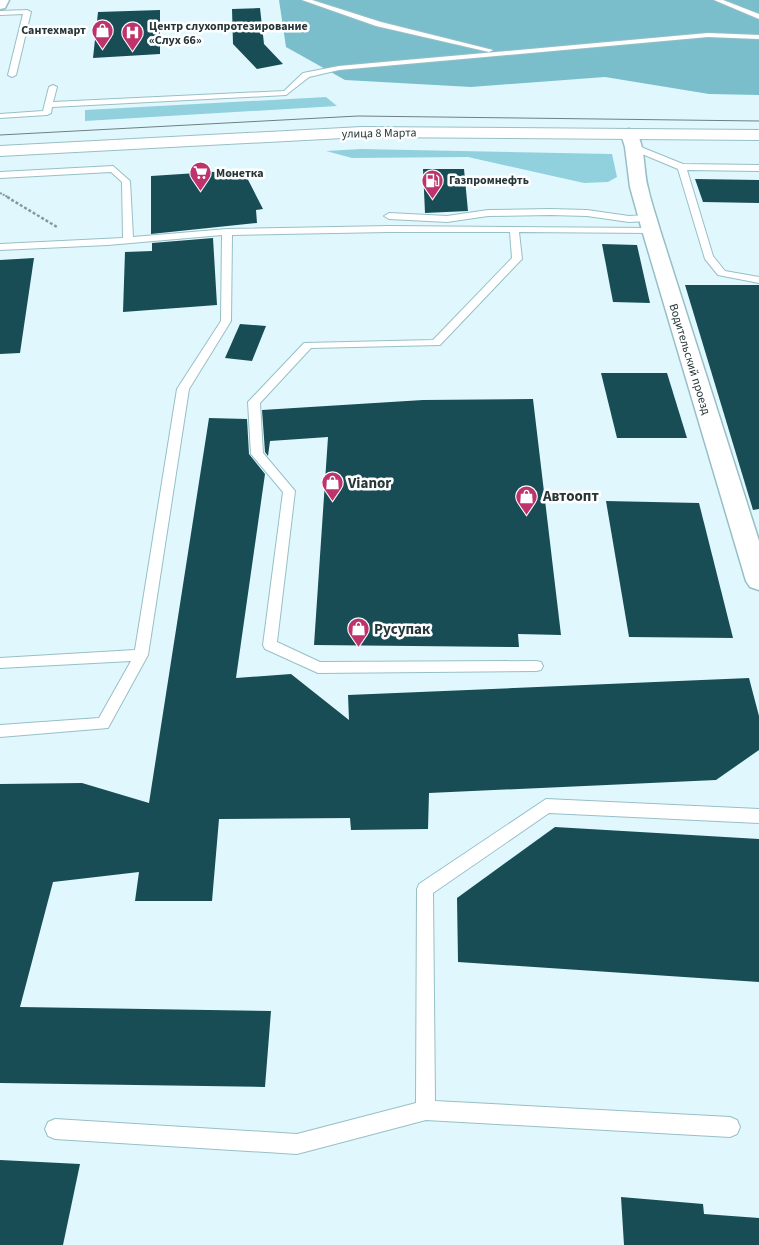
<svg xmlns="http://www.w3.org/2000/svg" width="759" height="1245" viewBox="0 0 759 1245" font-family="'Source Sans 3',sans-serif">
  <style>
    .green { fill: #91d1dd }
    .forest { fill: #7abecb }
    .building { fill: #184d56 }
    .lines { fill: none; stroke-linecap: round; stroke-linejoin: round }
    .service-casing { stroke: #97bfc6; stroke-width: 2 }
    .minor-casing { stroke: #97bfc6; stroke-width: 3 }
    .primary-casing { stroke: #97bfc6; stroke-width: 2 }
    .path-far1 { stroke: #869a9e; stroke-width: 2; stroke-dasharray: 2 1; stroke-linecap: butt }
    .path { stroke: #869a9e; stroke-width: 2.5; stroke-dasharray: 3 2; stroke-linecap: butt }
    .service { fill: #fff; fill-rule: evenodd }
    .minor { fill: #fff; fill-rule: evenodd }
    .primary { fill: #fff; fill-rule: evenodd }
    .tram { stroke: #6d8084; stroke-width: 1 }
    .labels { text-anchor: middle; stroke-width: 5; stroke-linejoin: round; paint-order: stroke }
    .far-poi-label { font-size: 12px; font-weight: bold; fill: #263639; stroke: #fff; text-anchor: start }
    .far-street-label { font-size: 12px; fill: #263639; stroke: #fff }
    .poi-label { font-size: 15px; font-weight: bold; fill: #263639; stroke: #fff; text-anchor: start }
  </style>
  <rect width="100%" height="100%" fill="#e0f8fd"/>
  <g class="green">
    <path d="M326 97 337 106 85 121V110Z"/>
    <path d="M361 149 612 154 617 177 608 182 584 183 468 157 352 158 326 151Z"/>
  </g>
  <path class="forest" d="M279 0H759V95L709 94 605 77 471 87 345 80 286 47Z"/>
  <g class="building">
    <path d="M260 8 264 44 283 64 257 69 233 44 232 9Z"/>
    <path d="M160 10V54L93 58 98 12Z"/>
    <path d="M423 169H464L468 211 425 213Z"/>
    <path d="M243 170 263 209 256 210 257 223 151 234V176Z"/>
    <path d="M695 179 759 180V203L703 202Z"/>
    <path d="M213 238 217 305 123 312 125 252 152 251V243Z"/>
    <path d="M602 244 637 245 650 303 613 302Z"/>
    <path d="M34 258 20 353 0 354V260Z"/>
    <path d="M685 285H759V509L753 510Z"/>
    <path d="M240 324 266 326 252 361 225 358Z"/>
    <path d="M601 373H667L687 438H617Z"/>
    <path d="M533 399 561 635 518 634 519 647 314 645 328 437 270 441 268 456 265 452 262 410 423 400Z"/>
    <path d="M209 418 247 419 249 454 265 474 236 678 291 674 349 720 348 695 749 678 759 716V750L716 780 429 793 428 829 351 830 350 818 219 819 212 901H135L139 872 53 882 20 1007 271 1011 265 1087 0 1083V784L82 783 149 803Z"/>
    <path d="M606 501 699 503 733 638 629 637Z"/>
    <path d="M555 827 759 839V982L458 962 457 898Z"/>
    <path d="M0 1160 80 1164 63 1245H0Z"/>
    <path d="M621 1197 703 1204 704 1214 759 1218V1245H624Z"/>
  </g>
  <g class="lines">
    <defs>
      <g id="service">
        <path d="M302 0H312L381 22 493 50 489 52 376 26Z"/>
        <path d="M714 0H723L759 14V19Z"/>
        <path d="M27 10 31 12 16 75 12 77 8 75 23 14 0 15V11Z"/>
        <path d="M708 33 759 35V39L708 37 339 70 309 77 286 95 52 107 51 113 47 115 0 118V114L43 111 49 87 53 85 57 87 53 102 284 91 303 73 339 66Z"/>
        <path d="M630 145H636L683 164 759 165V171L687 170 713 256 725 271 759 277V283L718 275 705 259 678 169 630 149Z"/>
        <path d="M113 166 130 181 133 237 227 229 389 226 654 228V232L651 233 519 232 522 259 520 261 440 345 311 348 260 403 263 453 295 491 277 642 320 662 536 661 541 662 543 666 541 670 536 671 318 673 265 649 263 645 283 492 251 454 248 402 304 343 433 340 512 258 510 232H389L232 235 231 321 189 389 148 655 108 728 0 737V725L99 718 131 661 0 668V658L135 650 177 389 221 321 222 235 108 245 0 250V244L123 238 122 182 111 172 0 178V172Z"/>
        <path d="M550 209 587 210 629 216 648 215 653 218 648 221 629 222 587 216 550 215 488 216 447 222 389 219 384 216 389 213 447 216 488 210Z"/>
        <path d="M546 799 759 809V823L549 813 433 893 435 1101 730 1117 737 1120 740 1127 737 1134 730 1137 426 1120 297 1154 55 1139 48 1136 45 1129 48 1122 55 1119 297 1134 416 1103 417 889 419 884Z"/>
      </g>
      <g id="minor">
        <path d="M0 0H9L5 8 0 9Z"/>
        <path d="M629 129 635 131C646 146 643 170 648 188 651 202 656 216 660 230L759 541V590L750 587 746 581 642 230 630 187 625 147 621 134 623 131Z"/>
      </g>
      <path id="primary" d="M362 127 759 130V140L362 137 0 156V146Z"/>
    </defs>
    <use href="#service" class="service-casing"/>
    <use href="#minor" class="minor-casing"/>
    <use href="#primary" class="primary-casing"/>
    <path class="path-far1" d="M0 193 10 198"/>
    <path class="path" d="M7 197 57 227"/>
    <use href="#service" class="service"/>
    <use href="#minor" class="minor"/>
    <use href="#primary" class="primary"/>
    <path class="tram" d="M0 135 358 116 759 121"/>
  </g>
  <defs>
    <symbol id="shop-pin" viewBox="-11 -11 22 30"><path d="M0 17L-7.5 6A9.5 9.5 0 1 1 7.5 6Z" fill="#be336b" stroke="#fff"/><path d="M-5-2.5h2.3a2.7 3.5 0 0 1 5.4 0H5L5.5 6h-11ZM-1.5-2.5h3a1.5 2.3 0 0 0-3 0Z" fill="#fff"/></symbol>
    <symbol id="hospital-pin" viewBox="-11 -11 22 30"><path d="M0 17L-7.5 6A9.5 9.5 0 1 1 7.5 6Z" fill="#be336b" stroke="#fff"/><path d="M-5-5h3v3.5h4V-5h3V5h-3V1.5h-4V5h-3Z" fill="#fff"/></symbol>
    <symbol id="supermarket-pin" viewBox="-11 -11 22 30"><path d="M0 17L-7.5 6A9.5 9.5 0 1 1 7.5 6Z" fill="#be336b" stroke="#fff"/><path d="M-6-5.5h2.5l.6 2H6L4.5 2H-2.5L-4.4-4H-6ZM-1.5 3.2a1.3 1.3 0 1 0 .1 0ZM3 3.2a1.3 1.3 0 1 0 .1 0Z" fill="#fff"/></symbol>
    <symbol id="fuel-pin" viewBox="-11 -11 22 30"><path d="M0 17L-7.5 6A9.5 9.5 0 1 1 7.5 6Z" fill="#be336b" stroke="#fff"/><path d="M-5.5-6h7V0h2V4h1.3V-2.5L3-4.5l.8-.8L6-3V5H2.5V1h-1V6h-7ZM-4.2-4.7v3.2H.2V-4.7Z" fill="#fff"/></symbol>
  </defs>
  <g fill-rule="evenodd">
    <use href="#shop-pin" x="90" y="18" width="25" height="34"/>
    <use href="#hospital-pin" x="120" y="20" width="25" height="34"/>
    <use href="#supermarket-pin" x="188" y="160" width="25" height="34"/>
    <use href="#fuel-pin" x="420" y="168" width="25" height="34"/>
    <use href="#shop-pin" x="320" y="470" width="25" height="34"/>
    <use href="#shop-pin" x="514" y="484" width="25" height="34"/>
    <use href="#shop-pin" x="346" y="616" width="25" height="34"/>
  </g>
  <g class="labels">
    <g class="far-poi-label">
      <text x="149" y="30">Центр слухопротезирование<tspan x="149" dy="14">«Слух 66»</tspan></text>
      <text x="86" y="34" text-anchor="end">Сантехмарт</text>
      <text x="216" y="177">Монетка</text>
      <text x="449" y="184">Газпромнефть</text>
    </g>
    <g class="far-street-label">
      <text transform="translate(379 133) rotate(-1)" y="4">улица 8 Марта</text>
      <text transform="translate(690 359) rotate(73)" y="4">Водительский проезд</text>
    </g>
    <g class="poi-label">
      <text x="348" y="488">Vianor</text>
      <text x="543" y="501">Автоопт</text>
      <text x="374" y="634">Русупак</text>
    </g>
  </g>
</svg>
